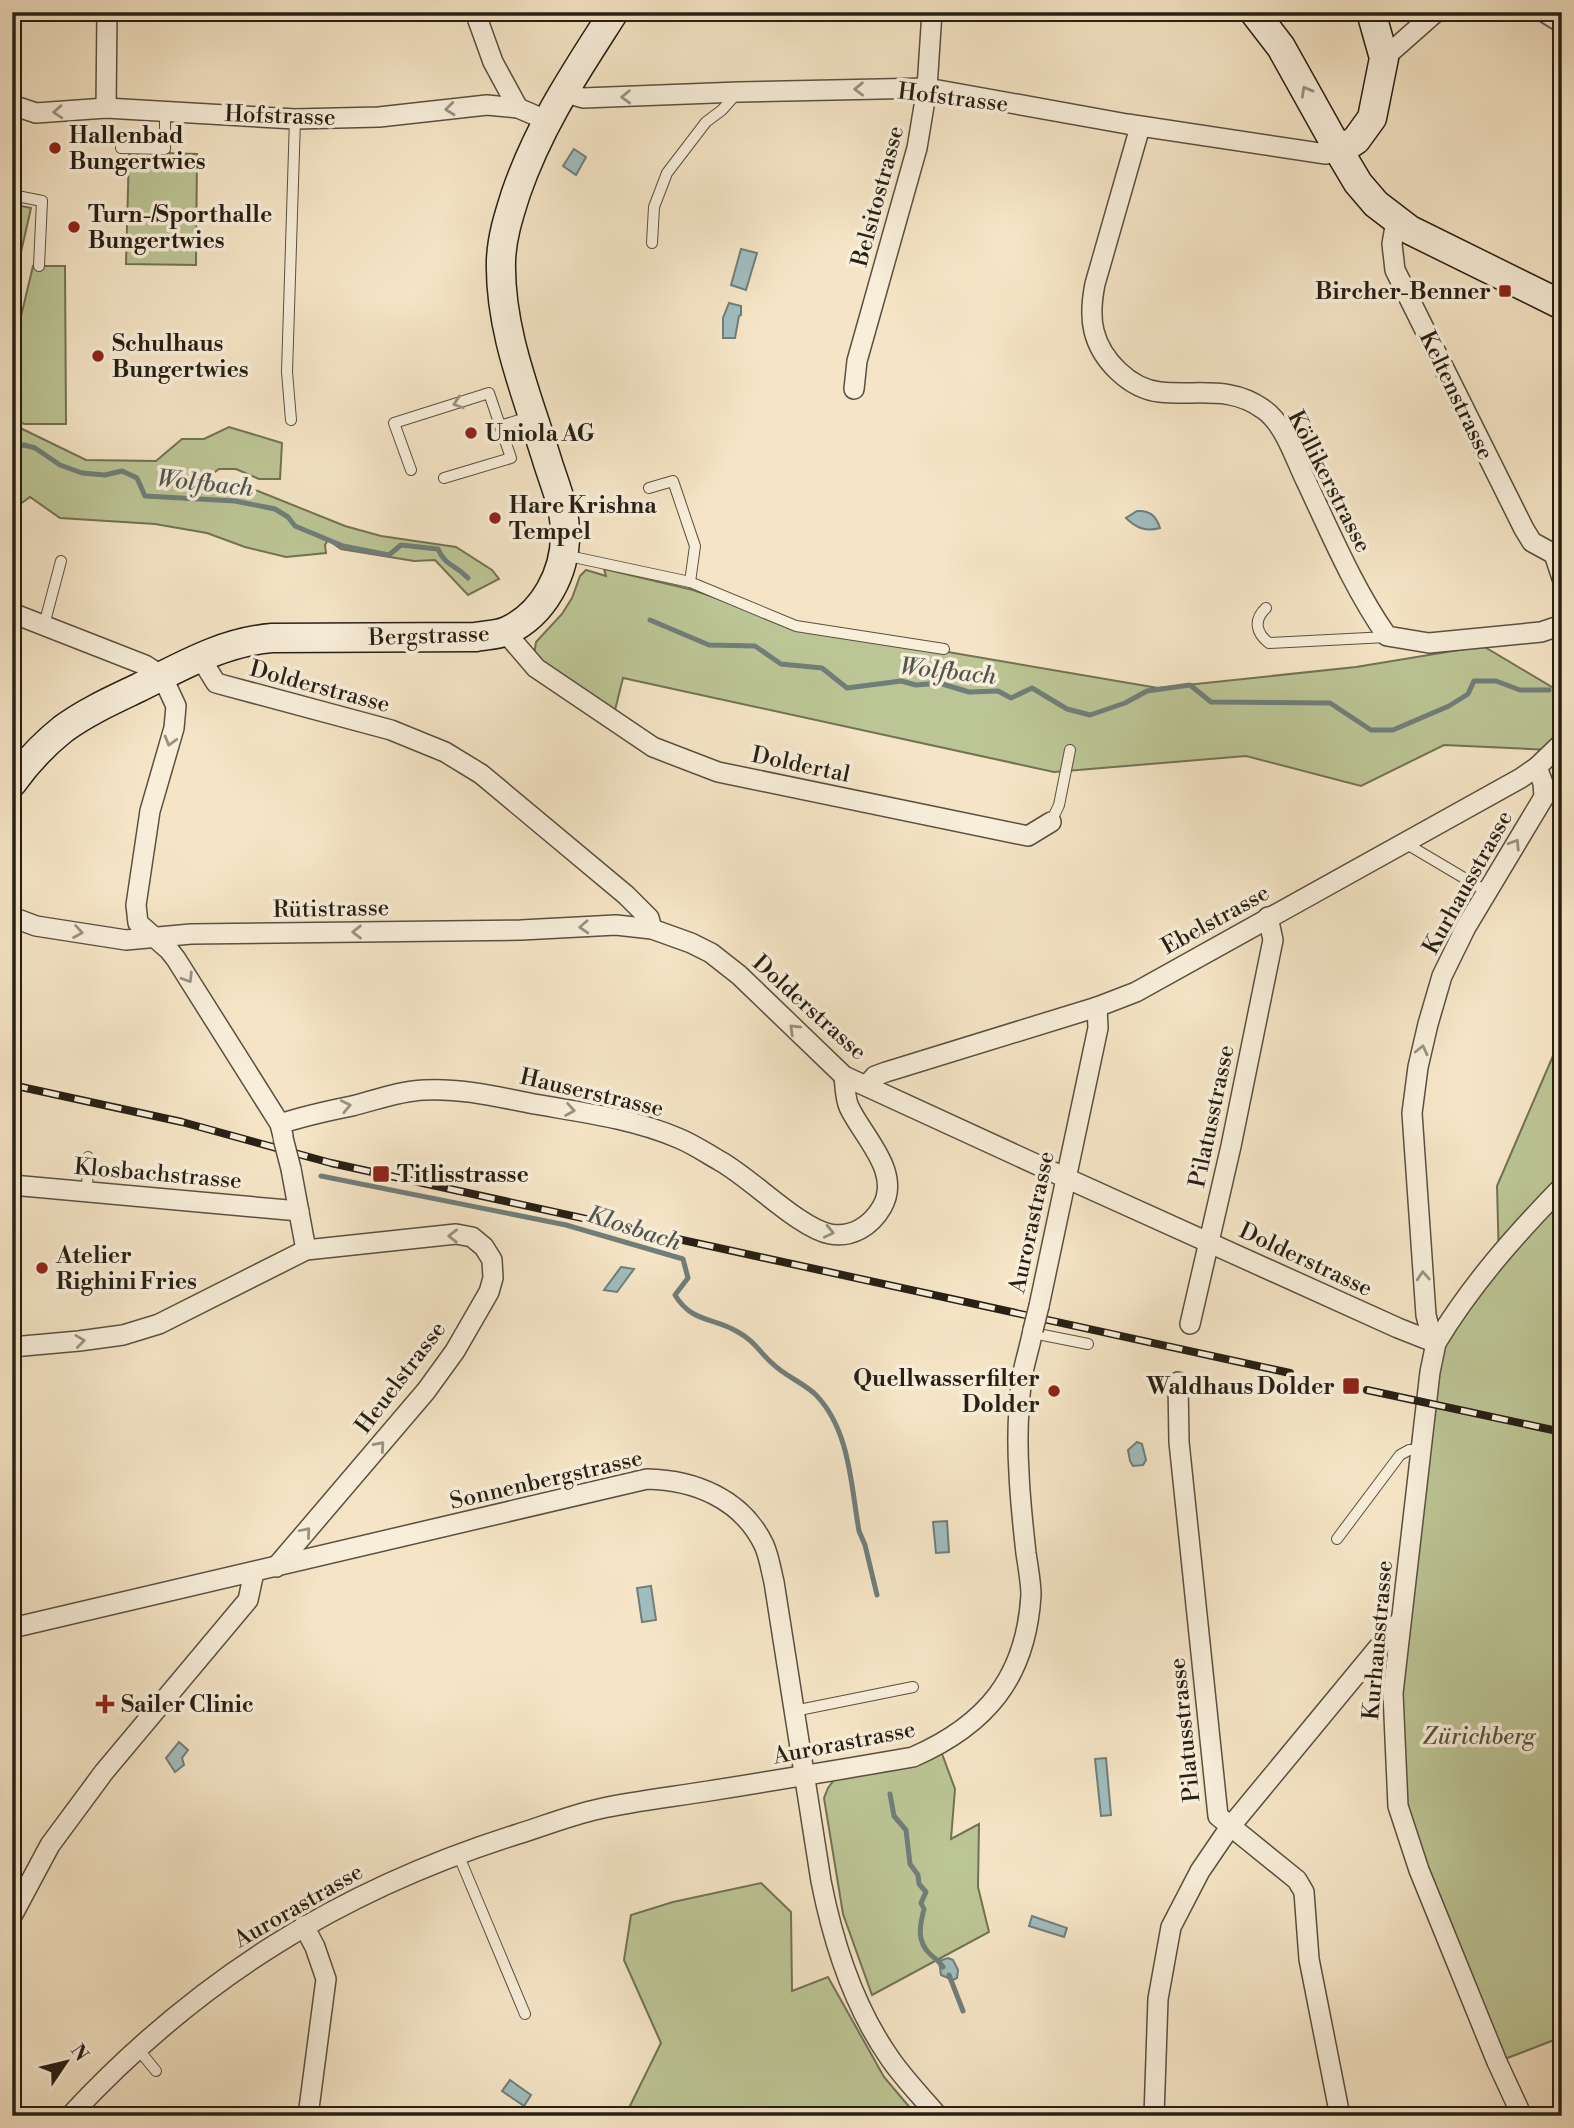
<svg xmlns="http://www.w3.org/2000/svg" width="1574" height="2128" viewBox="0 0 1574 2128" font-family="'Libre Bodoni',serif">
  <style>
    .green { fill: #bcc595; stroke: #727255; stroke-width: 2 }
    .water { fill: #a0bdbf; stroke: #707e7b; stroke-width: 2 }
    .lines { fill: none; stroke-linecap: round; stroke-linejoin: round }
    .stream { stroke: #707e7b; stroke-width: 5 }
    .service-casing { stroke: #5a5041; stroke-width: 12 }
    .minor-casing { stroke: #5a5041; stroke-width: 22 }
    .secondary-casing { stroke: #271f15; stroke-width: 31 }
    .service { stroke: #f8eeda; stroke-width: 10 }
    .minor { stroke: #f8eeda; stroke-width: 19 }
    .secondary { stroke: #f8eeda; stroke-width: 28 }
    .rail-casing { stroke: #271f15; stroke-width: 8 }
    .rail { stroke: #f8eeda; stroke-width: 5; stroke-dasharray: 16; stroke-linecap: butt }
    .minor-bridge-casing { stroke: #5a5041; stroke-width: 22; stroke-linecap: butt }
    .minor-bridge { stroke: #f8eeda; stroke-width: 19 }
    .oneway { stroke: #9a9181 }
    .poi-dot { fill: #8f2418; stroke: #f8eeda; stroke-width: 2.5 }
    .labels { text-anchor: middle; stroke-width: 7; stroke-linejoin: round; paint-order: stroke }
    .street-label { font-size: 23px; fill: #271f15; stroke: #f8eeda }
    .poi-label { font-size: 23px; font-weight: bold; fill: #271f15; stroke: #f8eeda; text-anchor: start }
    .park-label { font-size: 23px; font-style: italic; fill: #54513b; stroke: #f8eeda }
    .water-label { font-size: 24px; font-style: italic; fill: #515650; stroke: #f8eeda }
  </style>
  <rect width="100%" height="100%" fill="#f5e5c6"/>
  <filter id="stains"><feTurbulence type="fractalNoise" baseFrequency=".00286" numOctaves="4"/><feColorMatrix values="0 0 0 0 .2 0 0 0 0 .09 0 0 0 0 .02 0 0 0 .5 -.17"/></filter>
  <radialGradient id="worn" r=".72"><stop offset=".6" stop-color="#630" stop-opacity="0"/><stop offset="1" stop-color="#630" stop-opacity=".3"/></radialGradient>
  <g class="green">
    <path d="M129 152 197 154 196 265 126 264Z"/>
    <path d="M12 204 31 208 12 292Z"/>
    <path d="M33 266H65L66 424H24L12 418V354Z"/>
    <path d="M12 424 86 460 156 461 182 439H204L229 427 282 443 280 479H259L236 469H219L197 485 177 475 167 486H226L258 491 345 526 381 536 456 547 492 570 499 579 468 595 435 560 414 561 341 549 328 540 325 545 326 553 286 557 245 547 207 533 155 524 60 518 30 497 12 510Z"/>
    <path d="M604 569 693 590 796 626 1158 688 1356 667 1483 646 1562 693V756L1550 750 1444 745 1361 786 1246 756 1054 772 623 678 614 714 534 655 536 642 562 614 572 598 580 576 586 570 606 576Z"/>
    <path d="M1562 1035V2037L1497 2062 1419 1870 1394 1765 1441 1346 1499 1263 1497 1186Z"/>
    <path d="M941 1751 955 1789 951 1839 979 1824 978 1887 989 1932 872 1995 843 1914 824 1798 828 1788 834 1780Z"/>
    <path d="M761 1883 791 1912 792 1991 828 1977 884 2077 917 2116H625L661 2043 624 1960 631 1915 673 1902Z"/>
  </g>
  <g class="water">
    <path d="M574 149 586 157 576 175 563 166Z"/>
    <path d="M741 249 757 253 746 290 731 285Z"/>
    <path d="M729 303 741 306V315L739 316 735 338H723V318Z"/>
    <path d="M1137 511C1150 510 1156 516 1160 528 1146 532 1136 528 1126 518Z"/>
    <path d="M621 1267 634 1269 617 1292 604 1290Z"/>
    <path d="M1137 1442 1142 1444 1146 1460 1143 1465 1133 1466 1130 1461 1128 1450Z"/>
    <path d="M947 1521 949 1552 936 1553 933 1522Z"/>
    <path d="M651 1586 656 1620 642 1622 637 1588Z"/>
    <path d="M179 1742 188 1750 182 1758 184 1765 175 1772 166 1758Z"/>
    <path d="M1106 1758 1111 1815 1101 1816 1095 1759Z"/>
    <path d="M1032 1916 1067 1928 1064 1937 1029 1926Z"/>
    <path d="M948 1958 953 1960 958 1970 957 1978 953 1980 941 1975 939 1961Z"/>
    <path d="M510 2080 531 2095 524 2106 502 2091Z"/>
  </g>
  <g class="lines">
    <g class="stream">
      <path d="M12 447 24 445 35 448 60 465 82 473 105 475 122 471 137 478 145 496 235 501 275 509 288 517 295 526 343 546 389 555 401 545 438 549C446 567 455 564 468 578"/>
      <path d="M650 620 709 645 755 646 781 664 822 668 847 688 901 681 916 685 939 683 969 692 998 691 1011 698 1032 688 1067 709 1090 715 1125 703 1147 691 1190 685 1211 702 1330 703 1371 730H1393L1449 706 1468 694 1474 681H1496L1520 690H1549"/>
      <path d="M321 1176 566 1225 683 1259 688 1278 675 1295C692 1323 713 1317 738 1332 756 1342 758 1351 773 1364 785 1376 804 1383 816 1395 850 1430 851 1486 859 1531L865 1545 877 1595"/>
      <path d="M890 1794 894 1816 906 1830 910 1864 918 1875 919 1884 926 1892 921 1903 924 1909C920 1925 916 1941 930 1954 935 1959 939 1961 943 1967"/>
      <path d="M949 1975 963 2011"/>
    </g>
    <defs>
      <g id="service">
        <path d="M121 148 165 149V110"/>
        <path d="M12 195 42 201 39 266"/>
        <path d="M652 243 654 207 667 173 706 122 722 110 738 92"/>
        <path d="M291 420 287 372 295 119"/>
        <path d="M500 426 529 417"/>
        <path d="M411 470 394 423 489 393 511 458 444 478"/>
        <path d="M649 488 673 481 695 546 690 582"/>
        <path d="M564 555 690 582 796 626 944 649"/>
        <path d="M1266 608C1253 620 1256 633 1269 643L1387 637"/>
        <path d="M44 625 61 561"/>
        <path d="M1051 822 1059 805 1070 750"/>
        <path d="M1405 843 1486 891"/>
        <path d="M87 1191 88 1157"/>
        <path d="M1033 1333 1088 1344"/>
        <path d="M1337 1539 1400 1455 1409 1450H1421"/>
        <path d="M794 1711 913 1687"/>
        <path d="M458 1854 525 2014"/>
        <path d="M138 2049 156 2071"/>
      </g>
      <g id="minor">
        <path d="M475 12 493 62 518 108"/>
        <path d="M1544 12 1562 23"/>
        <path d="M1384 58 1436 12"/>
        <path d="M563 92 583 98 739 92 927 88 1127 124 1326 154 1339 151"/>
        <path d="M12 105 36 113 106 108 295 119 379 117 487 105 518 108 546 120"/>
        <path d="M106 108 107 12"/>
        <path d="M1140 127 1095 284C1092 299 1090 315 1094 331 1101 360 1130 389 1160 392 1197 396 1230 385 1263 409 1285 424 1295 459 1306 481 1331 534 1354 589 1387 636L1429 643 1541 632 1562 625"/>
        <path d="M1396 221 1392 244 1395 270 1524 529 1532 542 1554 554"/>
        <path d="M854 389 857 361 917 148 927 88 932 12"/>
        <path d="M1554 554 1562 578"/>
        <path d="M12 613 145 665 162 676 176 706 174 728 150 811 136 905 138 923 169 950 176 959 280 1124 283 1136"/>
        <path d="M505 632 536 668 653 747 718 772 1028 836 1051 822"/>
        <path d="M200 657 216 683 391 730 445 752 481 774 626 895 649 918 652 929"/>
        <path d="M12 917 36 926 126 940 191 934 521 930 616 925 652 929 691 943 711 953 739 975 844 1076 1066 1178 1398 1328 1436 1343"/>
        <path d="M867 1085 875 1076 886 1072 1097 1007 1136 992 1521 778 1537 767 1562 743"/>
        <path d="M280 1124C304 1116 327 1111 352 1106 376 1100 399 1091 424 1090 460 1088 494 1096 529 1103 579 1112 631 1118 678 1138 693 1144 706 1153 720 1161 751 1178 799 1228 830 1234 852 1238 871 1226 882 1207 902 1172 863 1137 849 1107 845 1098 845 1085 844 1076"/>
        <path d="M291 1169 306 1250"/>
        <path d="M12 1185 299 1211"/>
        <path d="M1039 1306 1098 1028 1097 1007"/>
        <path d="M1190 1324 1231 1146 1273 940 1268 917"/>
        <path d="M1436 1343C1471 1285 1515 1235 1562 1187"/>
        <path d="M12 1347 79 1341 123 1335 159 1324 306 1250 456 1234 472 1237 484 1247 492 1260 493 1278 489 1292 455 1351 426 1391 276 1567"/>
        <path d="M1178 1382 1179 1442 1218 1816 1297 1880 1304 1892 1309 1959 1340 2116"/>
        <path d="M12 1628 647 1479C695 1480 742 1499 764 1545 769 1556 771 1570 774 1582L821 1881C833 1942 853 2005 889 2057 903 2078 922 2097 938 2116"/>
        <path d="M12 1916 50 1845 104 1772 248 1600 254 1572"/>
        <path d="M304 1926 315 1947 326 1979 308 2116"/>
        <path d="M70 2116C197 1979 340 1890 518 1834 544 1826 571 1815 599 1809 635 1801 672 1797 709 1791 777 1780 845 1769 913 1757 986 1725 1026 1678 1031 1595 1031 1582 1028 1567 1026 1553 1023 1526 1020 1500 1019 1473 1017 1442 1018 1408 1022 1377 1025 1361 1030 1346 1033 1330"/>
        <path d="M1154 2116 1158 1999 1171 1927 1200 1871 1230 1827 1401 1620"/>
        <path d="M1522 2116 1497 2062 1419 1870 1398 1806 1393 1693 1430 1372 1436 1343 1429 1327 1426 1315 1412 1113 1418 1067 1428 1024 1442 976 1466 927 1544 797 1543 783 1537 767"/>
      </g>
      <g id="secondary">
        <path d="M1254 12 1281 47 1339 151 1358 183 1376 204 1410 230 1562 305"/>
        <path d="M1339 151 1356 140 1372 118 1384 58 1371 12"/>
        <path d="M12 783C27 762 43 745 63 729 86 712 113 700 138 688 182 666 223 642 272 638L476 637C486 635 498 635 507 631 544 614 566 572 565 532 565 507 554 483 547 460 527 395 499 329 501 260 502 236 509 215 516 193 540 124 575 73 614 12"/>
      </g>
    </defs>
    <use href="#service" class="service-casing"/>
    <use href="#minor" class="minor-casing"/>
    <use href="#secondary" class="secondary-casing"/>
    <use href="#service" class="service"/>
    <use href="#minor" class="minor"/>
    <use href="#secondary" class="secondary"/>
    <defs>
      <g id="rail">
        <path d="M12 1085 182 1122 331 1163 1290 1373"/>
        <path d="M1367 1390 1562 1432"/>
      </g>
    </defs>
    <use href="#rail" class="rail-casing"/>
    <use href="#rail" class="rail"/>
    <defs>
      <g id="minor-bridge">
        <path d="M283 1138 291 1169"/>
        <path d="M1033 1330 1039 1306"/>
      </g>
    </defs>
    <use href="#minor-bridge" class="minor-bridge-casing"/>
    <use href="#minor-bridge" class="minor-bridge"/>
  </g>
  <defs><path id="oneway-chevron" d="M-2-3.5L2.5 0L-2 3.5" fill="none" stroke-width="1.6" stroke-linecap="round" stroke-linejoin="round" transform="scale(1.75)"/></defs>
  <g class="oneway">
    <use href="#oneway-chevron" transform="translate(859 89) rotate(179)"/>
    <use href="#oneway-chevron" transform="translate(1306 91) rotate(-119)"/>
    <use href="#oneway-chevron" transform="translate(626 97) rotate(178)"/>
    <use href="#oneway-chevron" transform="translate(450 109) rotate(174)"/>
    <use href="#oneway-chevron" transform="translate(58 112) rotate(176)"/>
    <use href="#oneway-chevron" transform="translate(458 403) rotate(162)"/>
    <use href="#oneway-chevron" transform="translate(170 741) rotate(106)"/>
    <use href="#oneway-chevron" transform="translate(1515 844) rotate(-58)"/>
    <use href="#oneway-chevron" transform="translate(584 927) rotate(177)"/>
    <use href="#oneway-chevron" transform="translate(78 932) rotate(9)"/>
    <use href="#oneway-chevron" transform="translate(357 932) rotate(179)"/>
    <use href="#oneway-chevron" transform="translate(188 978) rotate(58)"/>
    <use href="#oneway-chevron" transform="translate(794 1029) rotate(-136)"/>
    <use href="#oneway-chevron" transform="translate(1422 1050) rotate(-77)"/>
    <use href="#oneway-chevron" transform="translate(346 1106) rotate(-12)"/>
    <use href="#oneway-chevron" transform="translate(570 1110) rotate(10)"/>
    <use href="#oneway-chevron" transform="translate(829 1232) rotate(13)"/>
    <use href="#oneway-chevron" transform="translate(453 1236) rotate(-179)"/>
    <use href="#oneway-chevron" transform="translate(1423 1276) rotate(-94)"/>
    <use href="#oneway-chevron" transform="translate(80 1341) rotate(-7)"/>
    <use href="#oneway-chevron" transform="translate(380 1446) rotate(-49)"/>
    <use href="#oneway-chevron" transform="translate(306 1532) rotate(-50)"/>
  </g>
  <g class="poi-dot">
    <circle cx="55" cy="148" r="7"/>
    <circle cx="74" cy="227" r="7"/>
    <rect x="1498" y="284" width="14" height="14" rx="3.5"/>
    <circle cx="98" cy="356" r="7"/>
    <circle cx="471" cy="433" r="7"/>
    <circle cx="495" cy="518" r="7"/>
    <rect x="372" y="1165" width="18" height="18" rx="3.5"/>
    <circle cx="42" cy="1268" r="7"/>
    <rect x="1342" y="1377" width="18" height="18" rx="3.5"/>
    <circle cx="1054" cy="1391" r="7"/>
    <path d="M101.5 1693.5h7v7h7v7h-7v7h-7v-7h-7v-7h7z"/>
  </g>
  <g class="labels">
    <g class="street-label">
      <text transform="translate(953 97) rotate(7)" y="8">Hofstrasse</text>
      <text transform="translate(280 115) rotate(2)" y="8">Hofstrasse</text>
      <text transform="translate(877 196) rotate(-75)" y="8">Belsitostrasse</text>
      <text transform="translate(1457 395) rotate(64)" y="8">Keltenstrasse</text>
      <text transform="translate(1330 481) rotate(63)" y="8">Köllikerstrasse</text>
      <text transform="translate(429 635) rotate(-2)" y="8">Bergstrasse</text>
      <text transform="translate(320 686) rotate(15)" y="8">Dolderstrasse</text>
      <text transform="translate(801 764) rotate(12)" y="8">Doldertal</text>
      <text transform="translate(1467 882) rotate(-61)" y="8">Kurhausstrasse</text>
      <text transform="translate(331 908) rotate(-1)" y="8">Rütistrasse</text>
      <text transform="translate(1215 919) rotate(-29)" y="8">Ebelstrasse</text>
      <text transform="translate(810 1007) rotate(42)" y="8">Dolderstrasse</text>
      <text transform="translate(592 1092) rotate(13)" y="8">Hauserstrasse</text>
      <text transform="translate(1211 1116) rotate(-78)" y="8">Pilatusstrasse</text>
      <text transform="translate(158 1173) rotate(5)" y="8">Klosbachstrasse</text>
      <text transform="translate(1031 1222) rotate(-78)" y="8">Aurorastrasse</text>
      <text transform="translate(1306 1259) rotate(25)" y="8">Dolderstrasse</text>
      <text transform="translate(400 1377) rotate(-53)" y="8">Heuelstrasse</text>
      <text transform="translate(546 1479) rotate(-13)" y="8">Sonnenbergstrasse</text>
      <text transform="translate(1377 1640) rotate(-85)" y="8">Kurhausstrasse</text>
      <text transform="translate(1184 1730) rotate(-96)" y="8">Pilatusstrasse</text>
      <text transform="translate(844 1742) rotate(-11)" y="8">Aurorastrasse</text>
      <text transform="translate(298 1905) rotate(-30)" y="8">Aurorastrasse</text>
    </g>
    <g class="poi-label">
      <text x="69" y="143">Hallenbad<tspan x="69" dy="26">Bungertwies</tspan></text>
      <text x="88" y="222">Turn-/Sporthalle<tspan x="88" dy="26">Bungertwies</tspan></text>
      <text x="1491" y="299" text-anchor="end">Bircher-Benner</text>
      <text x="112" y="351">Schulhaus<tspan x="112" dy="26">Bungertwies</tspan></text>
      <text x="485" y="441">Uniola AG</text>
      <text x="509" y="513">Hare Krishna<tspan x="509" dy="26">Tempel</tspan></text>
      <text x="397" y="1182">Titlisstrasse</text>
      <text x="56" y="1263">Atelier<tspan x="56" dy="26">Righini Fries</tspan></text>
      <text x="1040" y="1386" text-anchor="end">Quellwasserfilter<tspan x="1040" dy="26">Dolder</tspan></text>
      <text x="1335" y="1394" text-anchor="end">Waldhaus Dolder</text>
      <text x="121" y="1712">Sailer Clinic</text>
    </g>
    <g class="park-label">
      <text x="1479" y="1744">Zürichberg</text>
    </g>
    <g class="water-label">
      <text transform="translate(205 483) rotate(6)" y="8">Wolfbach</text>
      <text transform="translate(948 671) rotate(6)" y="8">Wolfbach</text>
      <text transform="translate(634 1228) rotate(18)" y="8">Klosbach</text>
    </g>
  </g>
  <rect width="1574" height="2128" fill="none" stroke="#f5e5c6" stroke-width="42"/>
  <rect x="14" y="14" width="1546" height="2100" fill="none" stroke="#271f15" stroke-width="3.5"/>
  <rect x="21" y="21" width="1532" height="2086" fill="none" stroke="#271f15" stroke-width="2"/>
  <g transform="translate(66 2062) rotate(55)" stroke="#f8eeda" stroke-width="5" paint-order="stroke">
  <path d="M0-5L12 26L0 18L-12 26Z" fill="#271f15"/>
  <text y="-10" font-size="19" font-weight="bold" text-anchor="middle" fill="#271f15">N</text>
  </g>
  <rect width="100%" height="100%" filter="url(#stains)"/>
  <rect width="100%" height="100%" fill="url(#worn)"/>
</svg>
